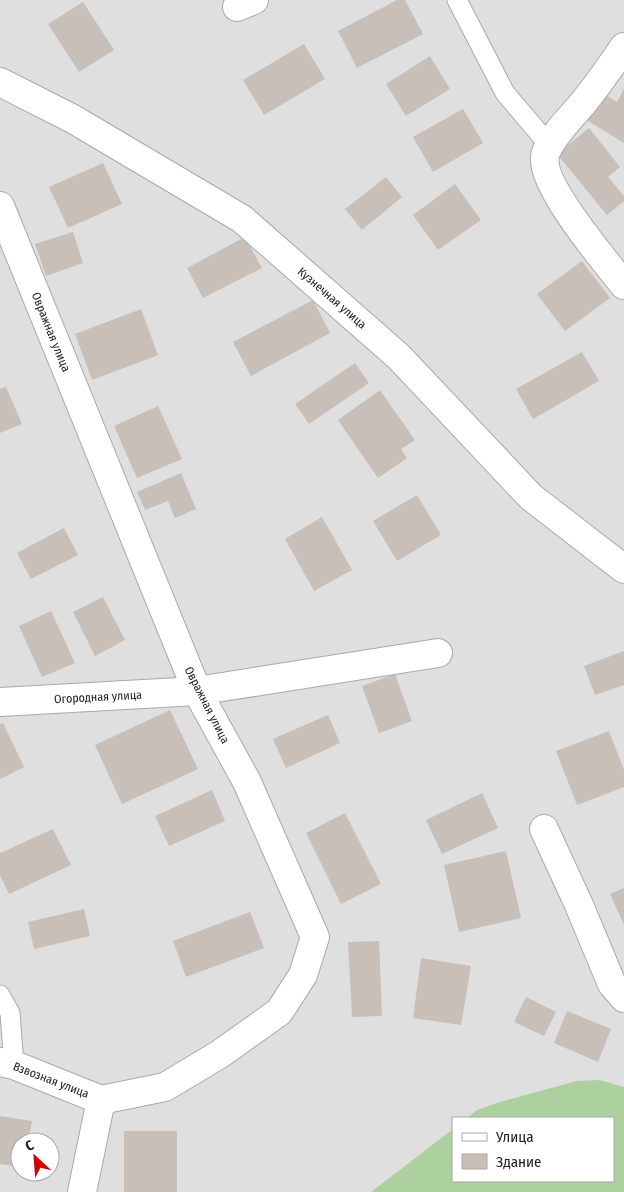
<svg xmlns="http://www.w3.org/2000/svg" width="624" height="1192" viewBox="0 0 624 1192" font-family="'Fira Sans Condensed',sans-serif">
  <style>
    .residential { fill: #e0dfdf; fill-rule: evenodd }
    .forest { fill: #add19e }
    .building { fill: #c7bfb8 }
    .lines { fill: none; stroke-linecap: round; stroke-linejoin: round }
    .service-casing { stroke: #a9a9a9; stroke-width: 21 }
    .minor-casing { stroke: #a9a9a9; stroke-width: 30 }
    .service { stroke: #fff; stroke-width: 19 }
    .minor { stroke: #fff; stroke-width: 28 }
    .labels { text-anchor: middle; stroke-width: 4; stroke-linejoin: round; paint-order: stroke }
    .street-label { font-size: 12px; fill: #222; stroke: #fff }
  </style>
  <rect width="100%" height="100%" fill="#f2efe9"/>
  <path class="residential" d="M0 0H624V1192H0ZM453 1118H613V1181H453ZM20 1142H50V1172H20Z"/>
  <path class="forest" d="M600 1080 624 1087V1192H371L453 1129V1181H613V1118H467L477 1110 500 1102 577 1081Z"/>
  <g class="building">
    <path d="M397 0H405L423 34 357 68 338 31Z"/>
    <path d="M83 2 114 50 79 72 48 24Z"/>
    <path d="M304 44 325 79 264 115 243 80Z"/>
    <path d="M430 56 450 89 406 116 386 84Z"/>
    <path d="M624 89V143L585 119 601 92 617 102Z"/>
    <path d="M463 109 483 143 433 172 413 137Z"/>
    <path d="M589 128 620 167 608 177 624 196V201L607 215 557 154Z"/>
    <path d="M103 163 122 204 68 228 49 187Z"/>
    <path d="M386 177 402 197 362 230 345 209Z"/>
    <path d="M455 184 481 220 438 250 413 215Z"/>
    <path d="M73 232 83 263 46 276 35 244Z"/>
    <path d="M245 237 262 268 203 298 187 268Z"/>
    <path d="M582 261 610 298 565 331 537 294Z"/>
    <path d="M313 300 330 333 251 376 233 342Z"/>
    <path d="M141 309 158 355 92 380 75 334Z"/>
    <path d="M582 352 599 381 533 419 516 389Z"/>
    <path d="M355 363 369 383 309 424 295 404Z"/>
    <path d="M6 387 22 424 0 433V389Z"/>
    <path d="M380 390 415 440 401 449 407 458 378 478 338 420Z"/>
    <path d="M158 406 182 459 137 478 114 426Z"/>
    <path d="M181 473 196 509 175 518 168 501 145 510 137 492Z"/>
    <path d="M417 495 441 535 397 561 373 521Z"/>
    <path d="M322 517 352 570 314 591 285 539Z"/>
    <path d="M64 528 78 555 31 579 17 553Z"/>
    <path d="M103 597 125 640 95 656 73 612Z"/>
    <path d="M51 611 75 663 42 677 19 626Z"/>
    <path d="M624 651V685L595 695 584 666Z"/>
    <path d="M395 674 412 721 379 733 362 686Z"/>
    <path d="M170 710 198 769 122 804 95 745Z"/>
    <path d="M328 715 340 743 286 768 273 739Z"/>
    <path d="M3 723 24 767 0 779V724Z"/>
    <path d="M609 731 624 770V787L577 805 556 751Z"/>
    <path d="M212 790 225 821 169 846 155 816Z"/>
    <path d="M482 793 498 828 442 854 426 820Z"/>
    <path d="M345 813 381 884 341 904 306 833Z"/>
    <path d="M53 829 71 865 9 894 0 875V853Z"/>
    <path d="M506 851 521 918 459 932 444 865Z"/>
    <path d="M624 888V925L610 894Z"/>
    <path d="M84 909 90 936 34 949 28 922Z"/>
    <path d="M250 912 264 948 186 977 173 941Z"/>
    <path d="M379 941 382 1016 352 1017 348 942Z"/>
    <path d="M421 958 471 966 461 1025 413 1018Z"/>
    <path d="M526 997 556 1012 544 1036 514 1022Z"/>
    <path d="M567 1011 611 1029 598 1062 554 1043Z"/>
    <path d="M0 1116 32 1121 28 1142H20V1167L0 1164Z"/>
    <rect x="124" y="1131" width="53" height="61"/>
  </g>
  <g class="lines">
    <defs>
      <g id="service">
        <path d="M457 0 505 93 550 146"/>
        <path d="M0 995 10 1013 14 1065"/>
      </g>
      <g id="minor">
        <path d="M237 7 254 0"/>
        <path d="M624 47C611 66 598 85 583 103 571 118 554 133 546 152 535 180 606 262 624 285"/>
        <path d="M0 82 73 119 242 219 399 357 531 497 624 569"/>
        <path d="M0 206 197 691 247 782 315 937 303 975 279 1012 220 1054 165 1087 101 1100"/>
        <path d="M0 702 197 691 438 653"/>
        <path d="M544 829 579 905 612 984 624 998"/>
        <path d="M0 1062 14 1065 101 1100"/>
        <path d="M82 1192 101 1100"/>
      </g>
    </defs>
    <use href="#service" class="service-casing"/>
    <use href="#minor" class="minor-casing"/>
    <use href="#service" class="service"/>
    <use href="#minor" class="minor"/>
  </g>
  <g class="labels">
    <g class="street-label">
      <text transform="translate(332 298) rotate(41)" y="4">Кузнечная улица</text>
      <text transform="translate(51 332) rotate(68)" y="4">Овражная улица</text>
      <text transform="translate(98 697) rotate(-3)" y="4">Огородная улица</text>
      <text transform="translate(207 705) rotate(63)" y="4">Овражная улица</text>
      <text transform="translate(51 1080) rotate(21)" y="4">Взвозная улица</text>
    </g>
  </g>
  <rect x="452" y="1117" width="162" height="65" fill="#ffffff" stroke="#a7a7a7"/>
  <rect x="462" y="1133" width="25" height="8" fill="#ffffff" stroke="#a7a7a7"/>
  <text x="496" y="1142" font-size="15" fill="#222222">Улица</text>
  <rect x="462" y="1154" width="25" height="15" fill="#c7bfb8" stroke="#a7a7a7"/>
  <text x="496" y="1167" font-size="15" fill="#222222">Здание</text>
  <g transform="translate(35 1157) rotate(334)"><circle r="24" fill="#ffffff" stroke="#a7a7a7"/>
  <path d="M0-4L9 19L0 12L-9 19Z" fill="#d40000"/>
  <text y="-8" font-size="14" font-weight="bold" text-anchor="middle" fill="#222222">С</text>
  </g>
</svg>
